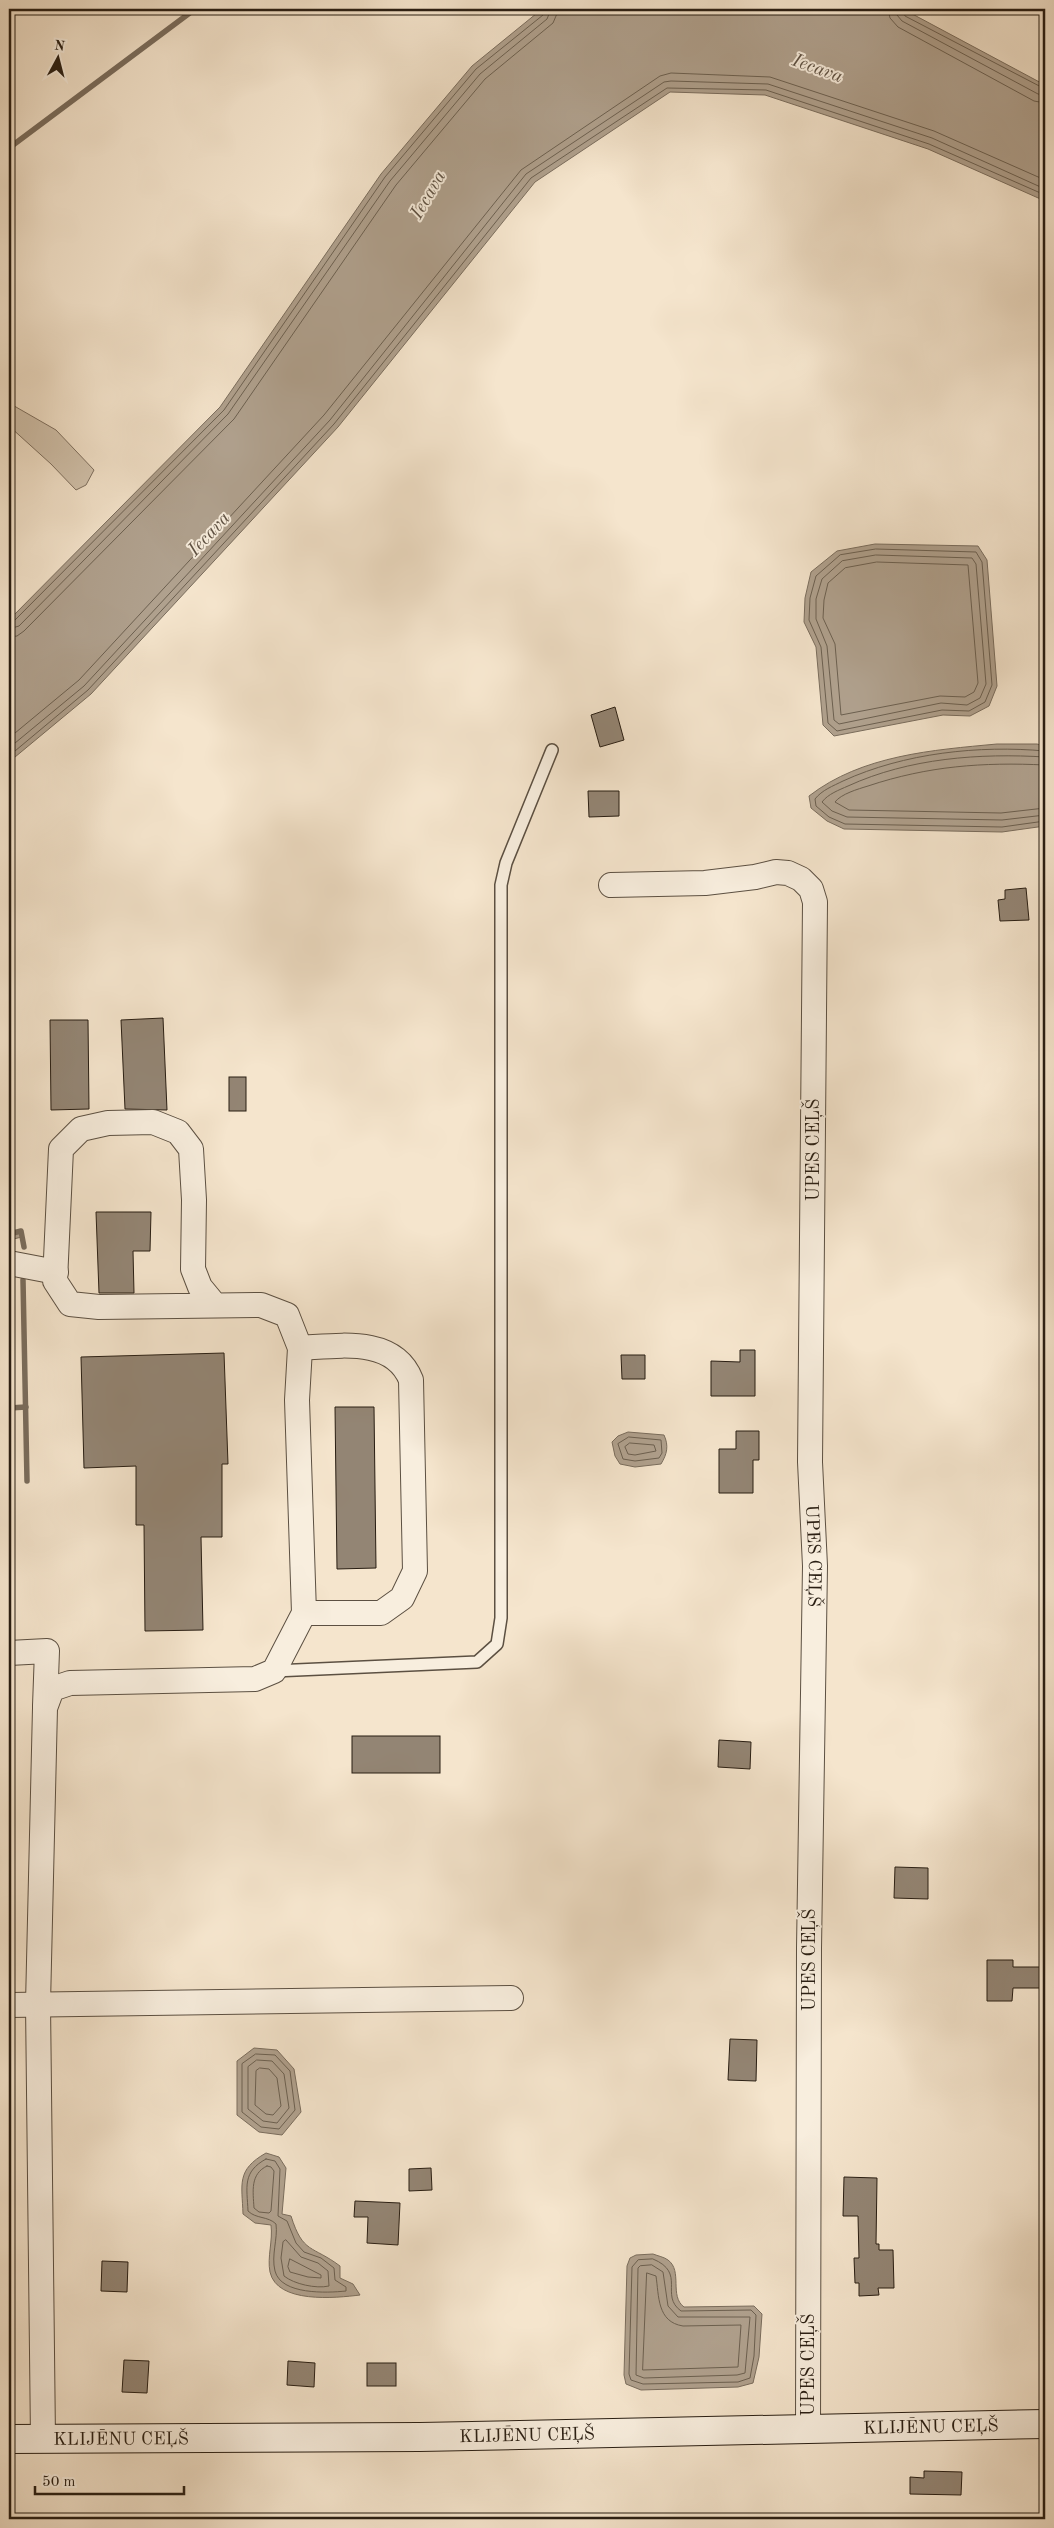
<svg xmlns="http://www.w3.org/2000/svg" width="1054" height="2528" viewBox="0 0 1054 2528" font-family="'Old Standard TT',serif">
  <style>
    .green { fill: #d2c3ad; stroke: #7e7060 }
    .water { fill: #b0a18e; stroke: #7a6d5d }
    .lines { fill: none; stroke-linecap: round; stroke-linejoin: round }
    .shore { stroke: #6c6050; stroke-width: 1 }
    .stream { stroke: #7a6d5d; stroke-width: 5.5 }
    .building { fill: #938574; stroke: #291e13 }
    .lane-casing { stroke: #5c5042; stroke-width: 14 }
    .street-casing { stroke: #5c5042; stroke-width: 26 }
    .secondary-casing { stroke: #291e13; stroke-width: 30 }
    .lane { stroke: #f8eede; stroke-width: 11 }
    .street { stroke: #f8eede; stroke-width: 24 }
    .secondary { stroke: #f8eede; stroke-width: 28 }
    .labels { text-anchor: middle; stroke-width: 4; stroke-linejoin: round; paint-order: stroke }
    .street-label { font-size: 18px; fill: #291e13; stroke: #f8eede }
    .water-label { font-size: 19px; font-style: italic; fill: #5f5244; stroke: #f8eede }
  </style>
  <rect width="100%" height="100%" fill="#f5e5cd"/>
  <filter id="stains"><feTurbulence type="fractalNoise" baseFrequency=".004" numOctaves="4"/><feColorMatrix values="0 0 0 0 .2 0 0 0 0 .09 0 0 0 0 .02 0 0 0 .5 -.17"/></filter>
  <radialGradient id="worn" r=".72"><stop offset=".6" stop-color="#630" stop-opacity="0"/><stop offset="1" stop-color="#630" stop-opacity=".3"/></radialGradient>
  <path class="green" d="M9 403 56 430 94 470 86 485 76 490 51 464 9 426Z"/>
  <g class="water">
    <path d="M542 9H903L1045 85V201L928 149 765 95 670 92 535 182 338 427 91 694 9 762V620L220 407 381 174 472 66Z"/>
    <path d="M875 544 978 546 987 560 997 686 989 706 970 716 943 715 834 736 823 725 816 647 804 622 805 598 811 572 837 551Z"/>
    <path d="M997 744H1037L1045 746V826L1002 832 844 829 827 821 811 808 809 796C862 755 933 750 997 744Z"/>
    <path d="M9 1230 21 1231 22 1237 9 1240Z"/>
    <path d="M628 1432 664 1435C669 1446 667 1454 661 1464L635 1467 620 1464 615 1456 612 1442 618 1436Z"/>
    <path d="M254 2048 277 2050 294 2069 301 2112 282 2135 259 2132 237 2115V2061Z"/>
    <path d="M266 2153 279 2157 286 2168 282 2214 291 2216C303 2254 312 2245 340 2266V2278L353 2284 360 2295C336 2298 277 2304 270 2272 267 2257 273 2241 271 2225L255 2223 243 2214C242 2184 236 2170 266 2153Z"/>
    <path d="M653 2254C658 2256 664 2257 668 2260 683 2271 669 2296 684 2307L754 2306 762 2314 759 2357 753 2383 738 2387 641 2390 626 2384 624 2375 627 2266 630 2258 636 2255Z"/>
  </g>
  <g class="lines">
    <g class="shore">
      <path d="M888 9 890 18 898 27 1034 101 1045 103"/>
      <path d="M896 9 897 15 902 21 1038 94 1045 96"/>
      <path d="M902 9 905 16 1045 89"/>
      <path d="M876 549 976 552 982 562 992 685 985 702 969 711 942 710 837 731 828 723 821 647 809 620 810 598 816 576 840 555Z"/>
      <path d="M876 555 972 558 976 564 986 684 980 698 967 705 941 703 839 724 834 720 827 646 816 619V599L822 579 842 561Z"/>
      <path d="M877 562 968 565 978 683 974 692 965 697 940 696 841 715 835 644 823 618 824 600 828 583 845 568Z"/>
      <path d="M9 623 14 621 224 410 385 177 476 69 543 15 545 9"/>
      <path d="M9 629 19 626 228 414 390 181 480 74 547 19 551 9"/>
      <path d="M9 637 17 636 24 631 234 419 396 185 485 79 553 23 559 9"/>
      <path d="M9 738 79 680 324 415 521 170 660 76 671 73 770 77 934 131 1045 180"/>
      <path d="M9 748 84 686 330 420 526 174 664 82 671 81 768 84 932 138 1045 189"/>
      <path d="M1045 751C979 745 904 753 843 781 833 786 822 790 815 799L816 806 829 817 845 824 1002 827 1045 821"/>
      <path d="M9 756 88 690 334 424 531 178 667 88 766 90 929 144 1045 195"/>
      <path d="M1045 757C980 753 909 758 848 786 839 790 828 794 822 802L832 811 847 817 1002 820 1045 815"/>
      <path d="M1045 765C983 762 928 766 868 786 858 789 841 794 835 802L849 810 1001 813 1045 808"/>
      <path d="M629 1437 661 1440 662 1453 659 1458 635 1461 623 1459 618 1444Z"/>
      <path d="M630 1443 654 1445 656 1451 635 1455 628 1454 625 1447Z"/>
      <path d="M256 2054 275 2055 290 2071 295 2110 279 2129 261 2127 242 2112V2064Z"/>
      <path d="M257 2060 272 2061 284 2074 289 2108 277 2123 263 2121 248 2109V2067Z"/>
      <path d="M260 2068 269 2069 277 2078 281 2106 273 2115 266 2114 255 2105 256 2071Z"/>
      <path d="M266 2159 275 2161 280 2169 278 2216 287 2221 296 2243 304 2252 321 2258 334 2268 335 2280 346 2287V2291C327 2293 281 2295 275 2271 271 2255 278 2239 276 2224 268 2216 256 2219 248 2211 247 2187 242 2172 266 2159Z"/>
      <path d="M267 2166 271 2167 274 2171 271 2211 269 2213 259 2212 254 2208C253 2191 250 2174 267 2166Z"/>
      <path d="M286 2240 301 2257 318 2263 328 2271 329 2286C316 2289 294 2284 284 2276L281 2258 283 2242Z"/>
      <path d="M290 2259 321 2275V2278L308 2277 290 2272 288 2267Z"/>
      <path d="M653 2259C687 2273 659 2295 681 2311L751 2310 756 2315 754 2356 750 2378 738 2382 643 2384 631 2380 629 2374 632 2267 638 2260Z"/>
      <path d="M652 2265 663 2272 668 2306 678 2317H750L745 2373 737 2375 644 2378 636 2375 638 2268 640 2266Z"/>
      <path d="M647 2273 656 2276C659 2296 657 2322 683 2326L741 2325 738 2367 643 2370Z"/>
    </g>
    <g class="stream">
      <path d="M9 148 195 9"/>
      <path d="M9 1234 21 1231 24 1247"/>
      <path d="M23 1280 27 1481"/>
      <path d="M9 1408 26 1407"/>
    </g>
  </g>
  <g class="building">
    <path d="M615 707 624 740 600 747 591 715Z"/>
    <path d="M588 791H619V816L589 817Z"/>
    <path d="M1026 888 1029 920 1000 921 998 900 1005 899V890Z"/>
    <path d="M163 1018 167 1110 125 1109 121 1020Z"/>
    <path d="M50 1020H88L89 1109 51 1110Z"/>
    <rect x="229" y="1077" width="17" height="34"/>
    <path d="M96 1212H151L150 1251H133L134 1293H99Z"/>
    <path d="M740 1350H755V1396H711V1361L740 1362Z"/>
    <path d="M224 1353 228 1464H222V1537H201L203 1630 145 1631 144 1525H136V1466L84 1468 81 1357Z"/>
    <path d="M621 1355H645V1379H622Z"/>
    <path d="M335 1407H374L376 1568 337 1569Z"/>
    <path d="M736 1431H759V1460H753V1493H719V1449H736Z"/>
    <rect x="352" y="1736" width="88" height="37"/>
    <path d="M719 1740 751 1742 750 1769 718 1767Z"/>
    <path d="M895 1867 928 1868V1899L894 1898Z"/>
    <path d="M987 1960H1013V1967H1045V1988H1013L1012 2001H987Z"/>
    <path d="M730 2039 757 2040 756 2081 728 2080Z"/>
    <path d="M431 2168 432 2190 409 2191V2169Z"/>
    <path d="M844 2177 877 2178 876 2244H879V2250H893L894 2288H878L879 2295 859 2296V2283H855L854 2258H859L858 2216H843Z"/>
    <path d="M355 2201 400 2203 398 2245 367 2243 368 2217H354Z"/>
    <path d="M102 2261 128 2262 127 2292 101 2291Z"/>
    <path d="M124 2360 149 2361 147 2393 122 2392Z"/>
    <path d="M288 2361 315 2363 314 2387 287 2385Z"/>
    <rect x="367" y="2363" width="29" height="23"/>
    <path d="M924 2471 962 2472 961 2495 910 2494V2477L924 2478Z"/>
  </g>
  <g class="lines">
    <defs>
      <path id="lane" d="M274 1671 477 1662 497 1644 501 1618V885L506 863 552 750"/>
      <g id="street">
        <path id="s1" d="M611 885 705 883 755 877 776 872 788 873 801 879 811 889 815 902 810 1462 815 1566 809 1948 808 2430"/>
        <path d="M9 1263 56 1272"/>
        <path d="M300 1348C338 1346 394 1336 411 1380L415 1571 402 1598 381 1613H304"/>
        <path d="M9 1653 47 1651 45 1706"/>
        <path d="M9 2005 511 1998"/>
        <path d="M43 2439 38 2004 45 1708 52 1689 70 1683 255 1679 274 1671 304 1613 297 1400 300 1348 287 1315 261 1305 99 1307 70 1304 55 1281 61 1149 81 1129 108 1123 153 1122 178 1132 191 1149 194 1200 193 1269 200 1287 214 1304"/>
      </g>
      <g id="secondary">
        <path id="s2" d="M9 2439 420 2437 1045 2424"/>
      </g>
    </defs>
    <use href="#lane" class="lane-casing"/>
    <use href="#street" class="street-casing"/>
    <use href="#secondary" class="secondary-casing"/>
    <use href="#lane" class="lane"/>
    <use href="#street" class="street"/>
    <use href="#secondary" class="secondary"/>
  </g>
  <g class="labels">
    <g class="street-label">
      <text transform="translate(813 1150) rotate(-90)" y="6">UPES CEĻŠ</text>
      <text dy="6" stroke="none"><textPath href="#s1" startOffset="874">UPES CEĻŠ</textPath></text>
      <text transform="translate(809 1960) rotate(-90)" y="6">UPES CEĻŠ</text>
      <text transform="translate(808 2365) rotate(-90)" y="6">UPES CEĻŠ</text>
      <text dy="6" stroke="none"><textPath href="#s2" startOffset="922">KLIJĒNU CEĻŠ</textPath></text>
      <text dy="6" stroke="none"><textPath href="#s2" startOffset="518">KLIJĒNU CEĻŠ</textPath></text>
      <text dy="6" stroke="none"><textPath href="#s2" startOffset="112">KLIJĒNU CEĻŠ</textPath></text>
    </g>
    <g class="water-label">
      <text transform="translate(818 67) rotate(20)" y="7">Iecava</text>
      <text transform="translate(427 194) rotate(-60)" y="7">Iecava</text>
      <text transform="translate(208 533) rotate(-47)" y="7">Iecava</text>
    </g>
  </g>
  <rect width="1054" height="2528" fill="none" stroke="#f5e5cd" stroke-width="30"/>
  <rect x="10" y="10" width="1034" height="2508" fill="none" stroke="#291e13" stroke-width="2.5"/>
  <rect x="15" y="15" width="1024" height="2498" fill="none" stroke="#291e13"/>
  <g transform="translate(58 58) rotate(7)" stroke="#f8eede" stroke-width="4" paint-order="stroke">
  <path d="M0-4L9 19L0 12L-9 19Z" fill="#291e13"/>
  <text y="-8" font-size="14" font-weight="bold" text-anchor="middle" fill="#291e13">N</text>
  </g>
  <path d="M35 2486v8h149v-8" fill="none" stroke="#291e13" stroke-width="2.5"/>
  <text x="42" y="2486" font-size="15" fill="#291e13" stroke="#f8eede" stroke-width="4" paint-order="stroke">50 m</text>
  <rect width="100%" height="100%" filter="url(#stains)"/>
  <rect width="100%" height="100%" fill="url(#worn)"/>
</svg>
